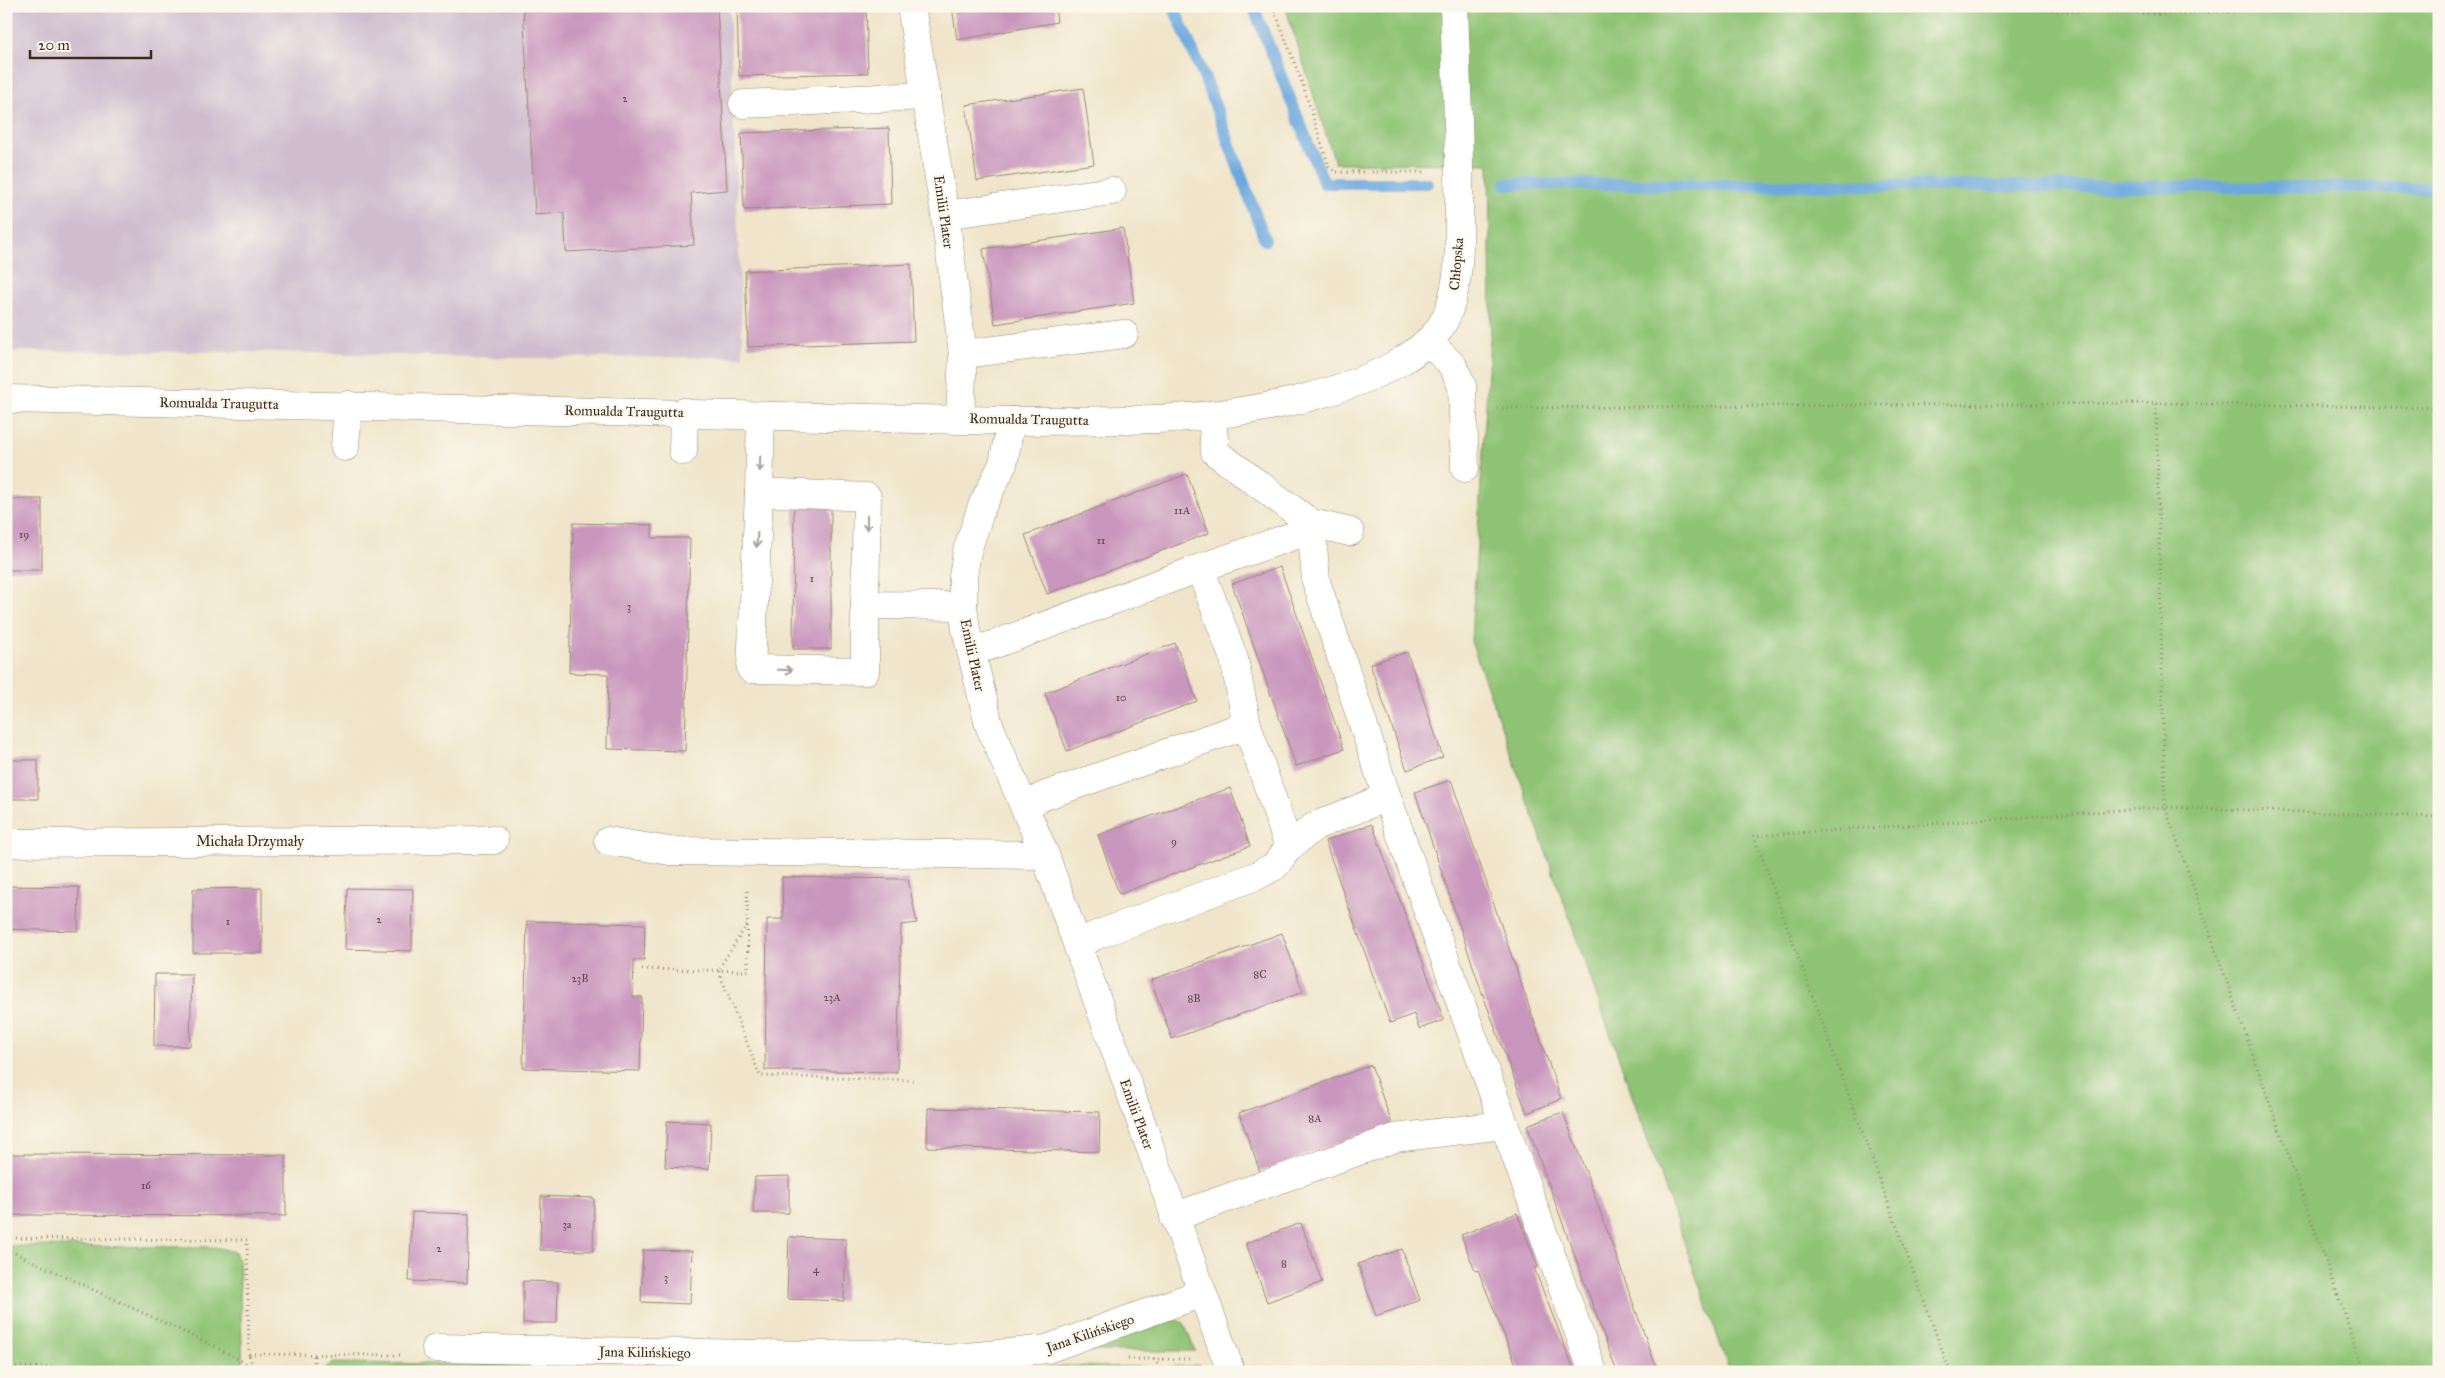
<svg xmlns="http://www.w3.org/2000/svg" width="2445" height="1378" viewBox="0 0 2445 1378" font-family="'IM FELL Great Primer',serif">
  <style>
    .industrial { fill: #cfbdcf }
    .green { fill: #8fc375; stroke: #65764a }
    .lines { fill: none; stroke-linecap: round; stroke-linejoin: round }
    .stream { stroke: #6da9de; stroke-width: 12 }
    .building { fill: #c996bd }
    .minor-casing { stroke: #968874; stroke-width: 29 }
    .path { stroke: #968874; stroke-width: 3; stroke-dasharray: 1 4; stroke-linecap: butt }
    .minor { stroke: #fff; stroke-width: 28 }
    .oneway { stroke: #a79f9a }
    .labels { text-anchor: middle; stroke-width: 4; stroke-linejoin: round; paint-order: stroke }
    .number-label { font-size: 11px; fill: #5e4546 }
    .street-label { font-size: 14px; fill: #3b2a1e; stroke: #fbf7ec }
  </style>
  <rect width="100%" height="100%" fill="#fbf7ec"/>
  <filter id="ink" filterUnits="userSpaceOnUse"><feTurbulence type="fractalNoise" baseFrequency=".02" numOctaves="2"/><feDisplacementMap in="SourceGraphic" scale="10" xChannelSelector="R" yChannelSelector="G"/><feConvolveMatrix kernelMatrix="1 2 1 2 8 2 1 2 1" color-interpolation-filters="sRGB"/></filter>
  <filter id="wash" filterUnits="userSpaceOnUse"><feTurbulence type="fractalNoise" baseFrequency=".0096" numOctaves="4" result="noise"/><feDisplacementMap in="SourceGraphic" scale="20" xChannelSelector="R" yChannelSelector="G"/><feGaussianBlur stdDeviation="1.12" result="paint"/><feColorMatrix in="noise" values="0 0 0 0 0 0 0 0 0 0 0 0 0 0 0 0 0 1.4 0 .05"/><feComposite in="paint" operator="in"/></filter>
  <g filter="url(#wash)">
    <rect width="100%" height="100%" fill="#f0e5ca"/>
    <path class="industrial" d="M6 6H729L743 357 509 358 277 352 6 351Z"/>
    <g class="green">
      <path d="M1285 6H2439V1372H1730L1471 641 1491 324 1489 164 1335 163Z"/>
      <path d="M6 1246 215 1247 235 1252 239 1261 243 1372H6Z"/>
      <path d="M1173 1319 1184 1323 1195 1351H1084Z"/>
      <path d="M333 1363 683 1366V1372H323V1369Z"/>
      <path d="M700 1365 791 1366 786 1372H700Z"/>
      <path d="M1199 1365 1201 1372H1168L1166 1367Z"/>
      <path d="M1066 1366 1145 1367 1149 1372H1003Z"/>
    </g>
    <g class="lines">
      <g class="stream">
        <path d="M1173 6 1208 86 1265 240"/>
        <path d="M1253 6 1324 183H1427"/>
        <path d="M1505 184 2439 188"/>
      </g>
    </g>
    <g id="blocks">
      <g class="building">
        <path d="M523 6H717L727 190 691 193 694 245 566 252 564 213 535 215Z"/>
        <path d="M737 6H866L868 73 739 76Z"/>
        <path d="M952 6H1055L1057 22 957 40Z"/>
        <path d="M1083 88 1094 164 977 181 966 105Z"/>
        <path d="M889 128 891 204 744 210 741 133Z"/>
        <path d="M1123 228 1134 303 995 324 983 249Z"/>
        <path d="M911 264 914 341 748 347 745 271Z"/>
        <path d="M1187 474 1209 533 1047 594 1025 535Z"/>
        <rect x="6" y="499" width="36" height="71"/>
        <path d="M794 506H831V649H793Z"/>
        <path d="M573 523 652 525V538H690L685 751 607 749 608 674 569 673Z"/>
        <path d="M1280 567 1344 749 1296 766 1232 584Z"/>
        <path d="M1175 643 1197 701 1067 751 1045 693Z"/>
        <path d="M1407 652 1443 757 1407 770 1370 664Z"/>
        <rect x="6" y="760" width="32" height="39"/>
        <path d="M1451 780 1561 1099 1527 1113 1480 987 1415 792Z"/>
        <path d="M1230 788 1250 846 1119 894 1098 835Z"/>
        <path d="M1372 824 1444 1020 1419 1029 1414 1014 1390 1023 1325 841Z"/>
        <path d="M782 877 908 879 917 923 901 925 897 1072 765 1070 767 919H783Z"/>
        <path d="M6 886 79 887 78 931 6 929Z"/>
        <path d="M262 888V953H193V889Z"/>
        <path d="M347 888 413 889 412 951 345 949Z"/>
        <path d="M527 921 645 924 644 960H634L633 997H642L640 1071 523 1068Z"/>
        <path d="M1282 933 1303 992 1172 1039 1151 980Z"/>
        <path d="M155 974H192L190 1046H154Z"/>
        <path d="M1371 1065 1392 1124 1260 1172 1239 1113Z"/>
        <path d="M928 1108 1100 1112 1099 1152 927 1147Z"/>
        <path d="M1563 1112 1590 1183 1658 1372H1617L1527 1125Z"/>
        <path d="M667 1121 711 1123 709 1169 665 1167Z"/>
        <path d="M6 1154 286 1155V1216L6 1215Z"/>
        <path d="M789 1176V1213H753L755 1177Z"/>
        <path d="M541 1196 594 1198 593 1251 540 1250Z"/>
        <path d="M412 1212 469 1214 467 1283 409 1281Z"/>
        <path d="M1517 1213 1538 1267 1534 1268 1575 1372H1519L1478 1270 1475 1271 1461 1235Z"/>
        <path d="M1301 1223 1322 1282 1267 1302 1246 1243Z"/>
        <path d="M789 1237 846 1239 844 1301 787 1299Z"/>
        <path d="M1402 1249 1420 1300 1376 1316 1358 1264Z"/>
        <path d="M643 1250 692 1251 690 1304 641 1302Z"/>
        <path d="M523 1281 558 1282 557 1323H523Z"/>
      </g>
    </g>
  </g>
  <g filter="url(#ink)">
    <use href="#blocks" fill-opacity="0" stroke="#968874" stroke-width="1"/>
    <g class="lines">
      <defs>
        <g id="minor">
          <path d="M911 6 945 215 963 354 960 418"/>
          <path d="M743 104 926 96"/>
          <path d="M945 215 1112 191"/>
          <path d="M1429 342 1453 366 1462 386 1465 468"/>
          <path d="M963 354 1124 334"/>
          <path d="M6 399 1011 421C1112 420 1203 424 1302 399 1337 390 1372 379 1403 360 1423 347 1442 333 1449 309 1461 276 1459 240 1459 205 1460 139 1456 72 1454 6"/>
          <path d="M761 415 759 492 867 497 865 605 963 606"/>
          <path d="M1212 416 1215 452 1311 523 1316 581 1387 797 1593 1372"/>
          <path d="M1011 421 1003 464 982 506 967 551 963 577V606L966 630 989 725 1045 855 1231 1372"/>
          <path d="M345 447 348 405"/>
          <path d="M683 451 684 412"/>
          <path d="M759 492 751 669 865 671V605"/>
          <path d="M1200 568 1293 536 1311 523 1350 532"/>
          <path d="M971 650 990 646 1200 568 1234 659 1247 725 1044 796 1024 806"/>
          <path d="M608 841 670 851 1045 855"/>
          <path d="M6 843 494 840"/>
          <path d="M1289 847 1315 826 1387 797"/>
          <path d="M1078 947 1094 936 1256 876 1275 866 1289 847 1247 725"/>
          <path d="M1174 1217 1395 1138 1503 1125"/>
          <path d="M436 1348 817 1355 899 1353 919 1359H947L1047 1349 1202 1293"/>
        </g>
      </defs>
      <use href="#minor" class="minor-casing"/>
      <g class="path">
        <path d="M1273 6 1304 88 1329 167 1336 172H1424"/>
        <path d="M1912 6 2158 14V6"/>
        <path d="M2158 14 2366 6"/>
        <path d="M2156 403 2439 408"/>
        <path d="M1497 408 2156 403 2165 807 2365 1372"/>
        <path d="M747 925 718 970 760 1076 913 1080"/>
        <path d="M642 969 748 971 747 888"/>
        <path d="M6 1238 247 1240 249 1354 402 1355"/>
        <path d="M6 1249 212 1345 262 1372"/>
        <path d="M1128 1359H1190"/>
        <path d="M1154 1359 1163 1372"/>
        <path d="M6 1367 238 1368 252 1365 249 1354"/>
        <path d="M314 1372V1355"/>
        <path d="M1950 1372 1754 836 2165 807 2439 817"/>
      </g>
      <use href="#minor" class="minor"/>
    </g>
    <defs><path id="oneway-shaft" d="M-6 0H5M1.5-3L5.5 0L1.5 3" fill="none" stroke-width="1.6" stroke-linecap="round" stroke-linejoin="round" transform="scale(1.25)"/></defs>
    <g class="oneway">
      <use href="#oneway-shaft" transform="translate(760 464) rotate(92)"/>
      <use href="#oneway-shaft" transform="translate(867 523) rotate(91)"/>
      <use href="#oneway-shaft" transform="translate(757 540) rotate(93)"/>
      <use href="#oneway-shaft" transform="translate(785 670) rotate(1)"/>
    </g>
  </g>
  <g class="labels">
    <g class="number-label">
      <text x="625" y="102">2</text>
      <text x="1182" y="514">11A</text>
      <text x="24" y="538">19</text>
      <text x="1101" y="544">11</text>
      <text x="812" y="582">1</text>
      <text x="629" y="610">3</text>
      <text x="1121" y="701">10</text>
      <text x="1174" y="845">9</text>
      <text x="379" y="923">2</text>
      <text x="228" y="925">1</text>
      <text x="1260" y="978">8C</text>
      <text x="580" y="982">23B</text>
      <text x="832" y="1001">23A</text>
      <text x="1194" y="1002">8B</text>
      <text x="1315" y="1122">8A</text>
      <text x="146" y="1189">16</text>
      <text x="567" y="1228">3a</text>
      <text x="439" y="1252">2</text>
      <text x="1284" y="1267">8</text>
      <text x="816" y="1273">4</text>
      <text x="666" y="1281">3</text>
    </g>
    <g class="street-label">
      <text transform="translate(944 212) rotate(82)" y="5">Emilii Plater</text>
      <text transform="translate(1456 264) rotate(-85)" y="5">Chłopska</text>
      <text transform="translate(219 403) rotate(1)" y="5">Romualda Traugutta</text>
      <text transform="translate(624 411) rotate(1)" y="5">Romualda Traugutta</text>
      <text transform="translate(1029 419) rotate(1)" y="5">Romualda Traugutta</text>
      <text transform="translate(973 655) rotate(78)" y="5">Emilii Plater</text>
      <text x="250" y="846">Michała Drzymały</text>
      <text transform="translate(1137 1114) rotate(70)" y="5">Emilii Plater</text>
      <text transform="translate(1090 1333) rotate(-19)" y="5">Jana Kilińskiego</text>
      <text transform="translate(645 1352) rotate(1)" y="5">Jana Kilińskiego</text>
    </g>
  </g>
  <rect width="2445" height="1378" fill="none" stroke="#fbf7ec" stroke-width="25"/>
  <path d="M30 50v8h121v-8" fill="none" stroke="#3b2a1e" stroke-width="2.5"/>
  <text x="38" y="50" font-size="15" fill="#3b2a1e" stroke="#fbf7ec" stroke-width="4" paint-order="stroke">20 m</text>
</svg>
